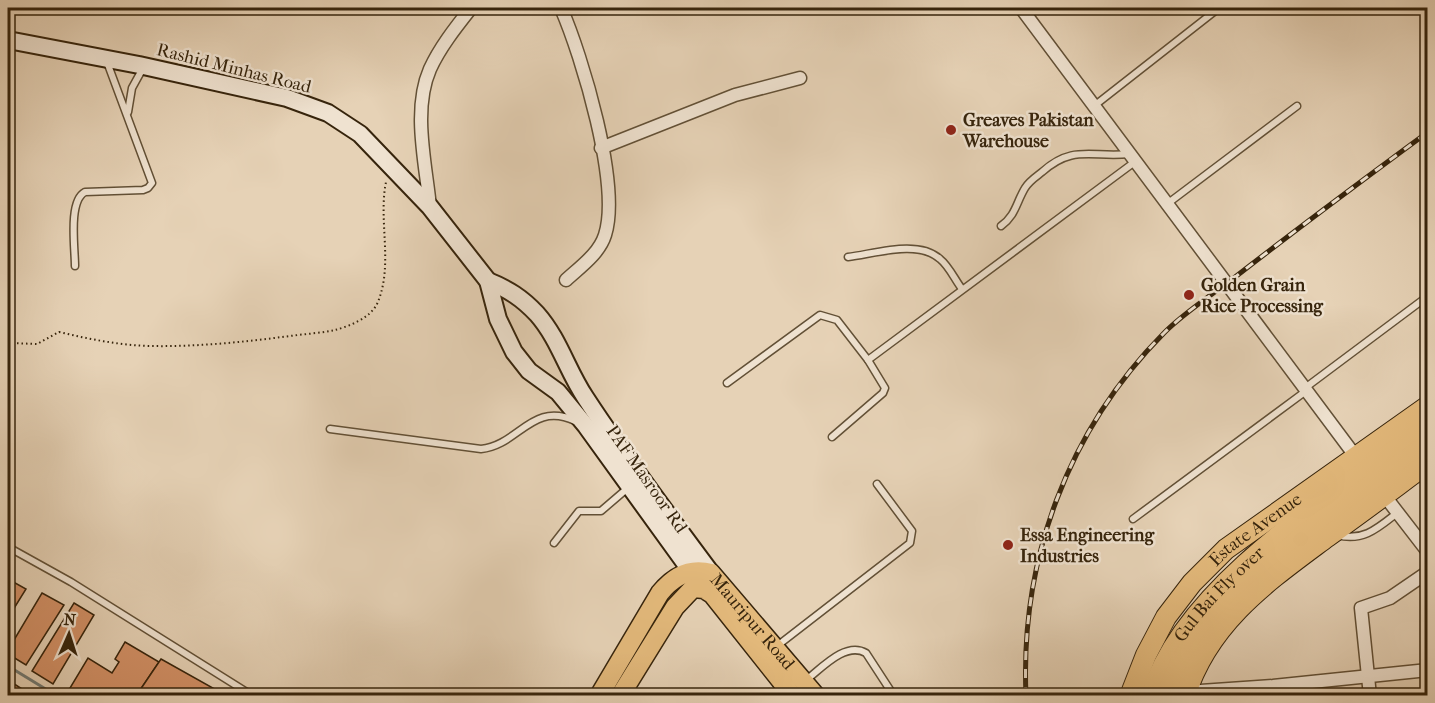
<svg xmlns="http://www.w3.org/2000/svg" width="1435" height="703" viewBox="0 0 1435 703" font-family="'IM FELL French Canon',serif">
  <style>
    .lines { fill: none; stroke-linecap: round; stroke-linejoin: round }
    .stream { stroke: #737b74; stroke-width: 3 }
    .building { fill: #d39167; stroke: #36240c; stroke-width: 1.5 }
    .service-casing { stroke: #625036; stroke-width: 9 }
    .minor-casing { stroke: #625036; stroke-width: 15 }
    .secondary-casing { stroke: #36240c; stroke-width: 20 }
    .primary-casing { stroke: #36240c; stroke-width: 21 }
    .trunk-casing { stroke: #36240c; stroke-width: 22 }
    .path { stroke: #36240c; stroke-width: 2; stroke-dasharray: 1.5 3; stroke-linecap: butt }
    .service { stroke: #efe2d0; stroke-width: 6 }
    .minor { stroke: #efe2d0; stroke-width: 12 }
    .secondary { stroke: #efe2d0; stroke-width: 16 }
    .primary { stroke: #e3b97b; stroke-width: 18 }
    .trunk { stroke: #e3b97b; stroke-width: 20 }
    .rail-casing { stroke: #36240c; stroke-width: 5 }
    .rail { stroke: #efe2d0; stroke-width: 3; stroke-dasharray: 9; stroke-linecap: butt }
    .poi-dot { fill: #8f2418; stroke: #efe2d0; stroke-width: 2 }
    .labels { text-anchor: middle; stroke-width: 5; stroke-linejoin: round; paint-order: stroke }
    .street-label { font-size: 18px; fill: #36240c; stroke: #efe2d0 }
    .poi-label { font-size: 18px; font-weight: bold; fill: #36240c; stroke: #efe2d0; text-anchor: start }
  </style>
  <rect width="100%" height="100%" fill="#e6d2b6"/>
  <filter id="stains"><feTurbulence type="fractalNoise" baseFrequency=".00333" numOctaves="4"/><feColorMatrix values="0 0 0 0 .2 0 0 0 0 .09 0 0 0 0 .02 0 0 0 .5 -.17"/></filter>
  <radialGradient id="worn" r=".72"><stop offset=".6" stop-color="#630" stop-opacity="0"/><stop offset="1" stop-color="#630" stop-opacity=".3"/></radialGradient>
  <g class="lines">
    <path class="stream" d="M8 666 57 696"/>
  </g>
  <g class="building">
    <path d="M8 579 26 589 8 618Z"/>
    <path d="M42 593 64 605 26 665 8 654V650Z"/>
    <path d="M74 603 94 615 53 684 32 671Z"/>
    <path d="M125 642 159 662 136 696H72L67 693 88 658 112 673 119 662 115 659Z"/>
    <path d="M161 659 220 692 218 696H136Z"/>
    <path d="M8 680 33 696H8Z"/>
  </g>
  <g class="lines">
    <defs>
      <g id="service">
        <path d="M1094 106 1219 8"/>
        <path d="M128 112 132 88 143 68"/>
        <path d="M1167 204 1297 106"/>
        <path d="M1001 226C1016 215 1016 203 1025 188 1029 181 1037 176 1042 172 1073 144 1092 158 1129 154"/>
        <path d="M848 257C874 254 918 239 940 259 949 266 955 280 962 289"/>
        <path d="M75 266C75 248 68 201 85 192L143 190 148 188 152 183 107 62"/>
        <path d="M868 360 1136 161"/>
        <path d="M727 383 820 315 837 320 868 360 885 388 883 393 832 437"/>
        <path d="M1305 388 1428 296"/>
        <path d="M330 429 481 449C519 445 532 401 575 421"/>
        <path d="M1133 519 1306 391"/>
        <path d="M1337 535C1363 542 1378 528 1397 513"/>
        <path d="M554 543 579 511H601L629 487"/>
        <path d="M8 547 71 582 253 696"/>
        <path d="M777 646 910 543 912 531 877 484"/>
        <path d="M805 681C821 669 845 641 866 653L894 696"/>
        <path d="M432 694 434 696"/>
      </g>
      <g id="minor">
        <path d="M561 8C582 56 621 185 605 235 599 254 580 267 566 280"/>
        <path d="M1021 8 1356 457"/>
        <path d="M601 148 735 95 800 78"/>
        <path d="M430 207C426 165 412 110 430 69 440 47 456 27 471 8"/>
        <path d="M1384 495 1428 552"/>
        <path d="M1186 692 1273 686 1428 670"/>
        <path d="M1370 696 1361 608 1390 598 1428 572"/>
      </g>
      <g id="secondary">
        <path d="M8 40 139 65 287 98 328 113 360 134 430 207 488 281 498 319 514 352 529 371 558 392 586 426 698 581"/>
        <path d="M488 281C508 289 522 298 537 314 559 339 567 370 585 397 624 457 668 515 711 573"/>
      </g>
      <g id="primary">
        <path id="s1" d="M599 696 660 593C673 577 690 567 711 573L816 696"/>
        <path d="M620 696 675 607 693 588 704 589 712 594 793 696"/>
      </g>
      <g id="trunk">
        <path id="s2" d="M1130 696 1146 655 1166 617 1192 583 1226 549 1428 406"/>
        <path id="s3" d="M1151 696C1184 585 1337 493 1428 427"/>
        <path d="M1166 696 1181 661 1198 632 1223 604 1318 523 1428 444"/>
        <path d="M1185 696C1209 621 1268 581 1327 537 1361 513 1394 488 1428 463"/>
      </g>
    </defs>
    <use href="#service" class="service-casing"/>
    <use href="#minor" class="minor-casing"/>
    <use href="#secondary" class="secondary-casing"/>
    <use href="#primary" class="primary-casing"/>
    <use href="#trunk" class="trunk-casing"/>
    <path class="path" d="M8 343 37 344 59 332C89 339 118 345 149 346 196 347 244 342 290 336 305 334 321 333 335 330 350 326 370 318 377 304 394 266 378 221 386 182"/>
    <use href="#service" class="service"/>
    <use href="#minor" class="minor"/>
    <use href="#secondary" class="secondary"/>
    <use href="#primary" class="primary"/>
    <use href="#trunk" class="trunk"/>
    <defs>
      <path id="rail" d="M1026 696C1020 559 1068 430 1164 333 1186 311 1215 293 1239 274 1301 226 1364 179 1428 132"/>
    </defs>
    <use href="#rail" class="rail-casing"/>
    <use href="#rail" class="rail"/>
  </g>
  <g class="poi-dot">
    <circle cx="951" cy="130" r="6"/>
    <circle cx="1189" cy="295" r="6"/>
    <circle cx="1008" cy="545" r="6"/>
  </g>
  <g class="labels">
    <g class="street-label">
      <text transform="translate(234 68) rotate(14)" y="6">Rashid Minhas Road</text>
      <text transform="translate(647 479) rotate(55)" y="6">PAF Masroor Rd</text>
      <text dy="6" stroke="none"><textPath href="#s2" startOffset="213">Estate Avenue</textPath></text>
      <text dy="6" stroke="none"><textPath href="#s3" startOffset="124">Gul Bai Fly over</textPath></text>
      <text dy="6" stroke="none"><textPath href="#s1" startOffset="242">Mauripur Road</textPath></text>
    </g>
    <g class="poi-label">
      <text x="963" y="126">Greaves Pakistan<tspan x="963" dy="21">Warehouse</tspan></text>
      <text x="1201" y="291">Golden Grain<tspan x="1201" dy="21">Rice Processing</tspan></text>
      <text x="1020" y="541">Essa Engineering<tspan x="1020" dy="21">Industries</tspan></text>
    </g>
  </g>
  <rect width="1435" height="703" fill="none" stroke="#e6d2b6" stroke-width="30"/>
  <rect x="9" y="9" width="1417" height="685" fill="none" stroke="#36240c" stroke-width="3"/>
  <rect x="15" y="15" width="1405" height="673" fill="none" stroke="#36240c" stroke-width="1.5"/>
  <g transform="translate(69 634) rotate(3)" stroke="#efe2d0" stroke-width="4.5" paint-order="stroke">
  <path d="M0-4.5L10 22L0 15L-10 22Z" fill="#36240c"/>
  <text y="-9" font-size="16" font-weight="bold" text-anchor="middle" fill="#36240c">N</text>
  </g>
  <rect width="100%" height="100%" filter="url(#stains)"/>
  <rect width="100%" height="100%" fill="url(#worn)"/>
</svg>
